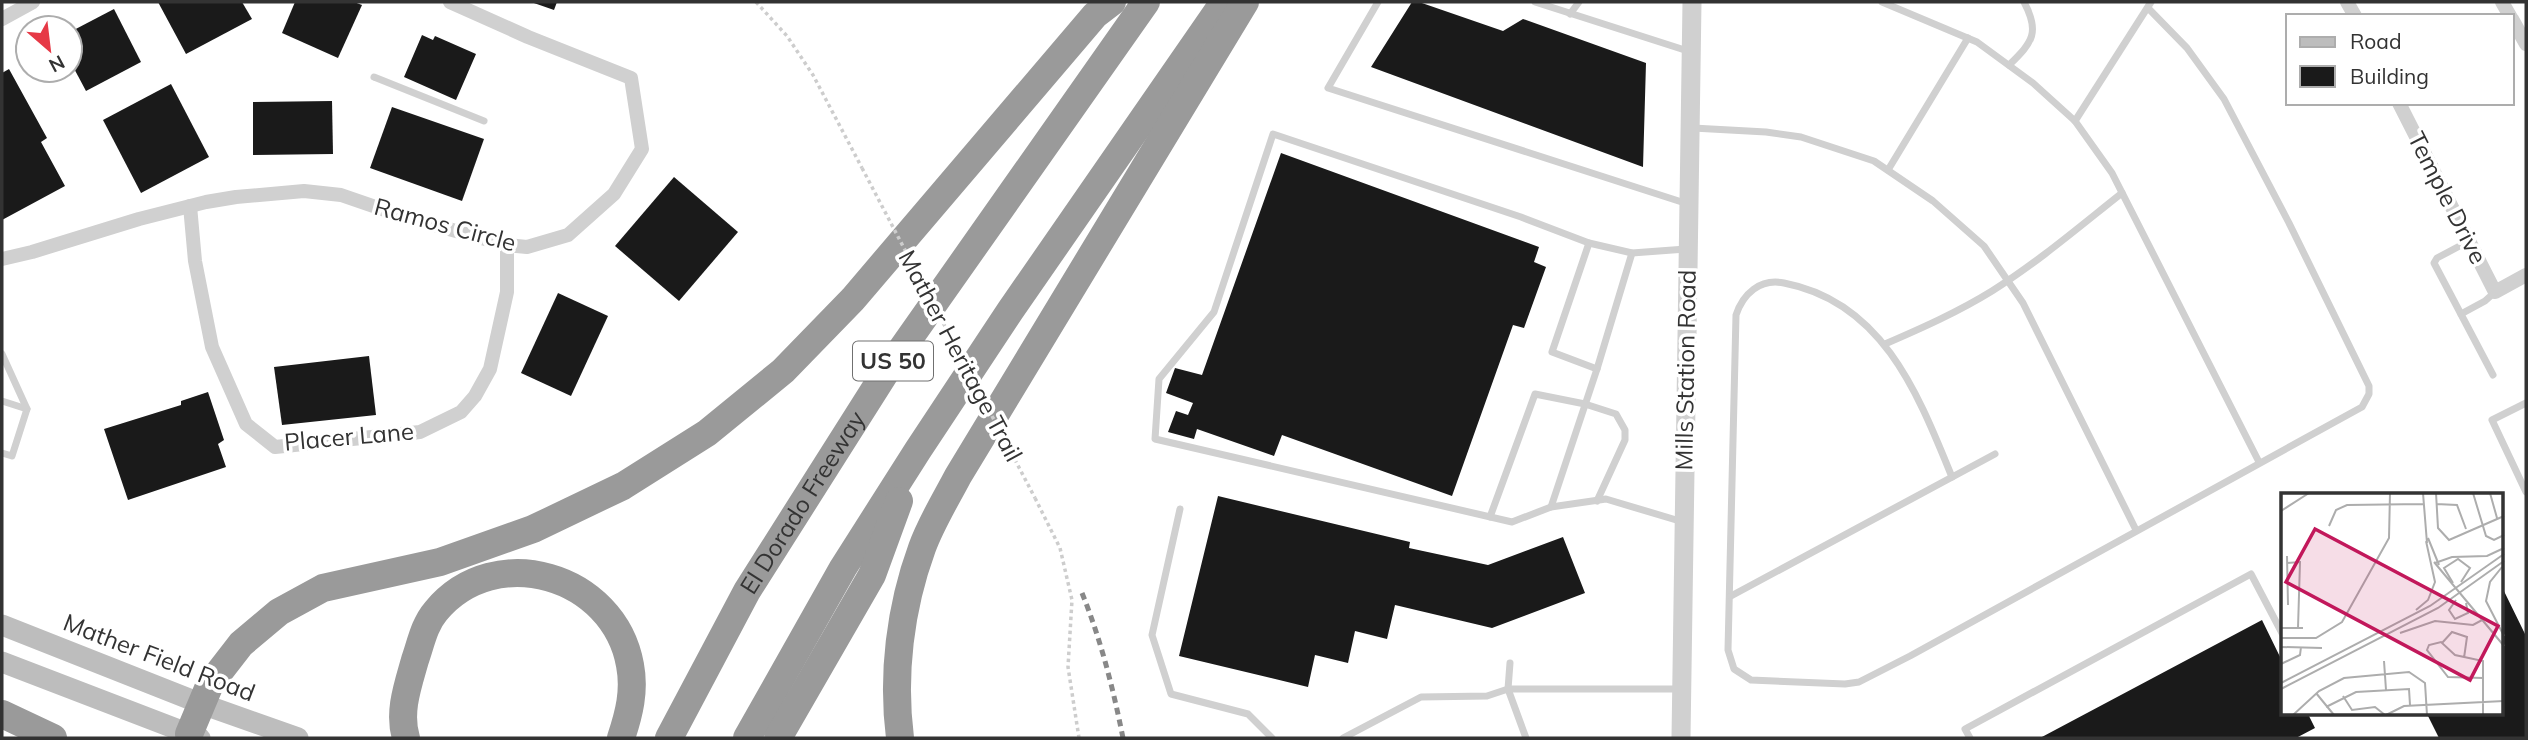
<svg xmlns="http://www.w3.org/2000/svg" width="2528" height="740" viewBox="0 0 2528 740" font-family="Mulish,sans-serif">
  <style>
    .building { fill: #1a1a1a }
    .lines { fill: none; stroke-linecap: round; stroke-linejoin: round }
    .path { stroke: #cdcdcd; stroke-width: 3.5; stroke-dasharray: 3.5 3.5; stroke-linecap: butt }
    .service { stroke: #d0d0d0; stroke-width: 7 }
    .minor { stroke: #d0d0d0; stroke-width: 14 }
    .tertiary { stroke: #d0d0d0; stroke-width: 19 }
    .secondary { stroke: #bdbdbd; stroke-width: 21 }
    .motorway { stroke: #9a9a9a; stroke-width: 28 }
    .rail { stroke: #888; stroke-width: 5; stroke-dasharray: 7 5; stroke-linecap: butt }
    .path-bridge { stroke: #cdcdcd; stroke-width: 3.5; stroke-dasharray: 3.5 3.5; stroke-linecap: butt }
    .labels { text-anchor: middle; stroke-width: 7; stroke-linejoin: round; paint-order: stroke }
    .shield { fill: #fff; stroke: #707070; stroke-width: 2 }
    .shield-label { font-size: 23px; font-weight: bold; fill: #333 }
    .street-label { font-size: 24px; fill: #333; stroke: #fff }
    .inset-road { fill: none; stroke: #adadad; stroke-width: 2 }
    .view { fill: #c2185b; fill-opacity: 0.15; stroke: #c2185b; stroke-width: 3.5 }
    .inset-edge { fill: none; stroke: #333; stroke-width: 3.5 }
  </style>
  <rect width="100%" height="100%" fill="#fff"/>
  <g class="building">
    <path d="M158 2H242L252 19 186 54Z"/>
    <path d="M295 2H354L362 5 338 58 282 33Z"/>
    <path d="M531 2H557L554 10Z"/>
    <path d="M1412 2H1419L1503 31 1523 19 1646 63 1643 167 1371 67Z"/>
    <path d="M114 9 141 62 86 91 70 61V32Z"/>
    <path d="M422 35 433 40 435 36 476 54 456 100 404 77Z"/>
    <path d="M9 69 47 138 41 142 65 186 2 220V73Z"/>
    <path d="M171 84 209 157 141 193 103 120Z"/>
    <path d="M332 101 333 154 253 155V102Z"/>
    <path d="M392 107 484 139 462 201 370 168Z"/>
    <path d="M1281 153 1539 247 1534 262 1546 267 1524 328 1513 325 1452 496 1282 435 1274 456 1197 429 1194 439 1168 432 1176 411 1188 415 1193 403 1166 393 1175 368 1202 375Z"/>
    <path d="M674 177 738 232 679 301 615 246Z"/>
    <path d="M558 293 608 316 571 396 521 373Z"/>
    <path d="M369 356 376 415 282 425 274 367Z"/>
    <path d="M208 392 224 440 218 444 226 467 128 500 104 429 181 405V401Z"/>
    <path d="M1218 496 1410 542 1409 548 1488 565 1563 537 1585 593 1492 628 1395 605 1387 639 1355 631 1348 663 1315 655 1308 687 1179 656Z"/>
    <path d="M2502 587 2526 636V738H2439L2427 714H2502Z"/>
    <path d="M2262 620 2283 663V714H2308L2315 728 2296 738H2040Z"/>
  </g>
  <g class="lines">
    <g class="path">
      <path d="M756 2 787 36 813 75 862 168"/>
      <path d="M1035 498 1060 548 1072 600 1068 667 1079 738"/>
    </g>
    <g class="service">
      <path d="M1378 2 1328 88 1688 204"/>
      <path d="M1535 2 1691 52"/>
      <path d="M1882 2 1977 42 2033 83 2075 121 2112 173 2259 462"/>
      <path d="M1570 14 1579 2"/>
      <path d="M2009 65C2033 42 2040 32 2024 2"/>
      <path d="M374 77 484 121"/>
      <path d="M2075 121 2151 2"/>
      <path d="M1693 128 1766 132 1801 137 1874 161 1933 201 1984 246 2023 303 2136 530"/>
      <path d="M1888 170 1968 38"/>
      <path d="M2469 241 2437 258 2434 263 2493 375"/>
      <path d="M1589 243 1552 352 1597 369"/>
      <path d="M2461 314 2485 301 2495 292"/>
      <path d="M1885 344C1922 328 1958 312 1992 291 2038 262 2079 227 2122 193"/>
      <path d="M2 354 27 409 12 456 2 453"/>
      <path d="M2 401 27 409"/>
      <path d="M2526 403 2492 420 2526 492"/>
      <path d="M1952 477C1918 394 1883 302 1784 283 1760 278 1743 294 1736 315L1728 650 1734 669 1751 680 1845 684 1859 682 1910 656 2362 407 2369 394V386L2289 223 2224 99 2187 48 2148 8"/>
      <path d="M1551 507 1597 369 1632 253"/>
      <path d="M1180 509 1152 635 1171 694 1248 714 1272 738"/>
      <path d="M1490 517 1535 394 1585 404 1616 414 1625 430V440L1597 501"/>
      <path d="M1683 522 1606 499 1551 507 1512 522 1155 439 1159 379 1214 312 1273 134 1521 217 1589 243 1632 253 1686 249"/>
      <path d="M1731 596 1995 454"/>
      <path d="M1510 663 1508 689 1526 738"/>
      <path d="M1343 738 1421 697 1487 696 1508 689H1680"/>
      <path d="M1970 738 1965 729 2251 574 2283 635"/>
    </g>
    <g class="minor">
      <path d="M2347 2 2355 16"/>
      <path d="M2502 2 2510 16"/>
      <path d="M2 19 33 2"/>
      <path d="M2512 19 2526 44"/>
      <path d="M2399 103 2495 292 2526 275"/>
      <path d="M190 206 195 261 212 347 246 424 275 447 420 432 461 412 475 396 490 369 507 292V245"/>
      <path d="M2 259 32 252 139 219 206 202 236 197 304 191 341 195 405 217 507 245 527 247 568 235 614 194 642 149 631 78 528 37 450 2"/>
    </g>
    <path class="tertiary" d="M1681 738 1692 2"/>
    <g class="secondary">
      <path d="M2 625 202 704 298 738"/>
      <path d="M2 662 200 738"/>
    </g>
    <g class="motorway">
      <path d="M2 714 53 738"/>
      <path d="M189 734 210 684 241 644 279 612 323 588 440 562 533 529 623 486 707 433 783 371 853 299 1095 15 1112 2"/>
      <path d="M406 738C398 712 408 685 415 660 421 643 424 625 436 611 495 540 614 575 630 665 635 691 629 714 621 738"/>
      <path id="s1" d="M669 738 747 591 887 370 1146 2"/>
      <path d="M747 738 843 568 918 450 1010 311 1224 2"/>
      <path d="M778 738 872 575 899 501"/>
      <path d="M900 738C892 675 900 608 922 548 931 523 946 499 958 476L1245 2"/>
    </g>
    <path class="rail" d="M1082 593C1101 640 1113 688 1123 738"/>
    <path class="path-bridge" d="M862 168 1035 498"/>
  </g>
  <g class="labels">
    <rect class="shield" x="853" y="341.5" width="80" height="39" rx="5"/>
    <g class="shield-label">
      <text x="893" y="369">US 50</text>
    </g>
    <g class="street-label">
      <text transform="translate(2447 198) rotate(63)" y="8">Temple Drive</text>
      <text transform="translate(445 225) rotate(15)" y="8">Ramos Circle</text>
      <text transform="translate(960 356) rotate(62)" y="8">Mather Heritage Trail</text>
      <text transform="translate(1686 370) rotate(-89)" y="8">Mills Station Road</text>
      <text transform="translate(349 437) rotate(-5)" y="8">Placer Lane</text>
      <text dy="8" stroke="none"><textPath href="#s1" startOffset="271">El Dorado Freeway</textPath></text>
      <text transform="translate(159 658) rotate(21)" y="8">Mather Field Road</text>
    </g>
  </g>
  <g transform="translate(2281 493)">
    <rect width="222" height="222" fill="#fff"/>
    <path class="inset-road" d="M142 0 146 50M155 0 157 35 168 47 223 23M192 0 205 43 213 47 223 42M209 0 216 25M155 11 176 12 185 36M0 18 28 0M48 33 55 17 66 12 142 11M147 45 158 72M6 63 7 112M153 69 223 153M6 70 19 69 17 135M154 70 171 64 206 63 223 55M221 74 209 89 205 108 223 143M172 90 163 75 177 66 189 75 180 89M175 107 168 117 174 126 187 120 185 110M135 117 147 107 154 89 145 48M0 135H22M119 140 154 128 192 132 203 126M0 145H35L61 129 108 45 109 0M161 150 171 139 186 144 183 165M0 154 41 155M103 168 105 197M0 171 19 162 20 154M0 190 149 113 223 61M0 196 157 115 223 68M35 200 53 222M62 203 71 217 94 214 104 222M45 214 75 199 128 196 129 212M12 222 38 198 63 185 128 179 144 190 146 222M105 222 123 213 223 208M202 222V168L174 162 160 149 148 152 146 157 167 184 202 185"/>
    <path class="view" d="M34 36 217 133 189 187 5 89Z"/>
    <rect width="222" height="222" class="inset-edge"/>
  </g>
  <rect width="2528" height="740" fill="none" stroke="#333333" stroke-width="7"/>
  <rect x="2286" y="14" width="228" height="91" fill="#ffffff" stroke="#adadad" stroke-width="2"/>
  <rect x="2300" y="37" width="35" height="10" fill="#bdbdbd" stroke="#adadad" stroke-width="2"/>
  <text x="2350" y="49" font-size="21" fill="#333333">Road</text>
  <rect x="2300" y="66" width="35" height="21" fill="#1a1a1a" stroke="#adadad" stroke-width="2"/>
  <text x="2350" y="84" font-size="21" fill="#333333">Building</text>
  <g transform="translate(49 49) rotate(152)"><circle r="33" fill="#ffffff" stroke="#adadad" stroke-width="2"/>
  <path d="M0-5L12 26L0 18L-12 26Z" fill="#e63946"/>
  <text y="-10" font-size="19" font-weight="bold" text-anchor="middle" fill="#333333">N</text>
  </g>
</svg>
